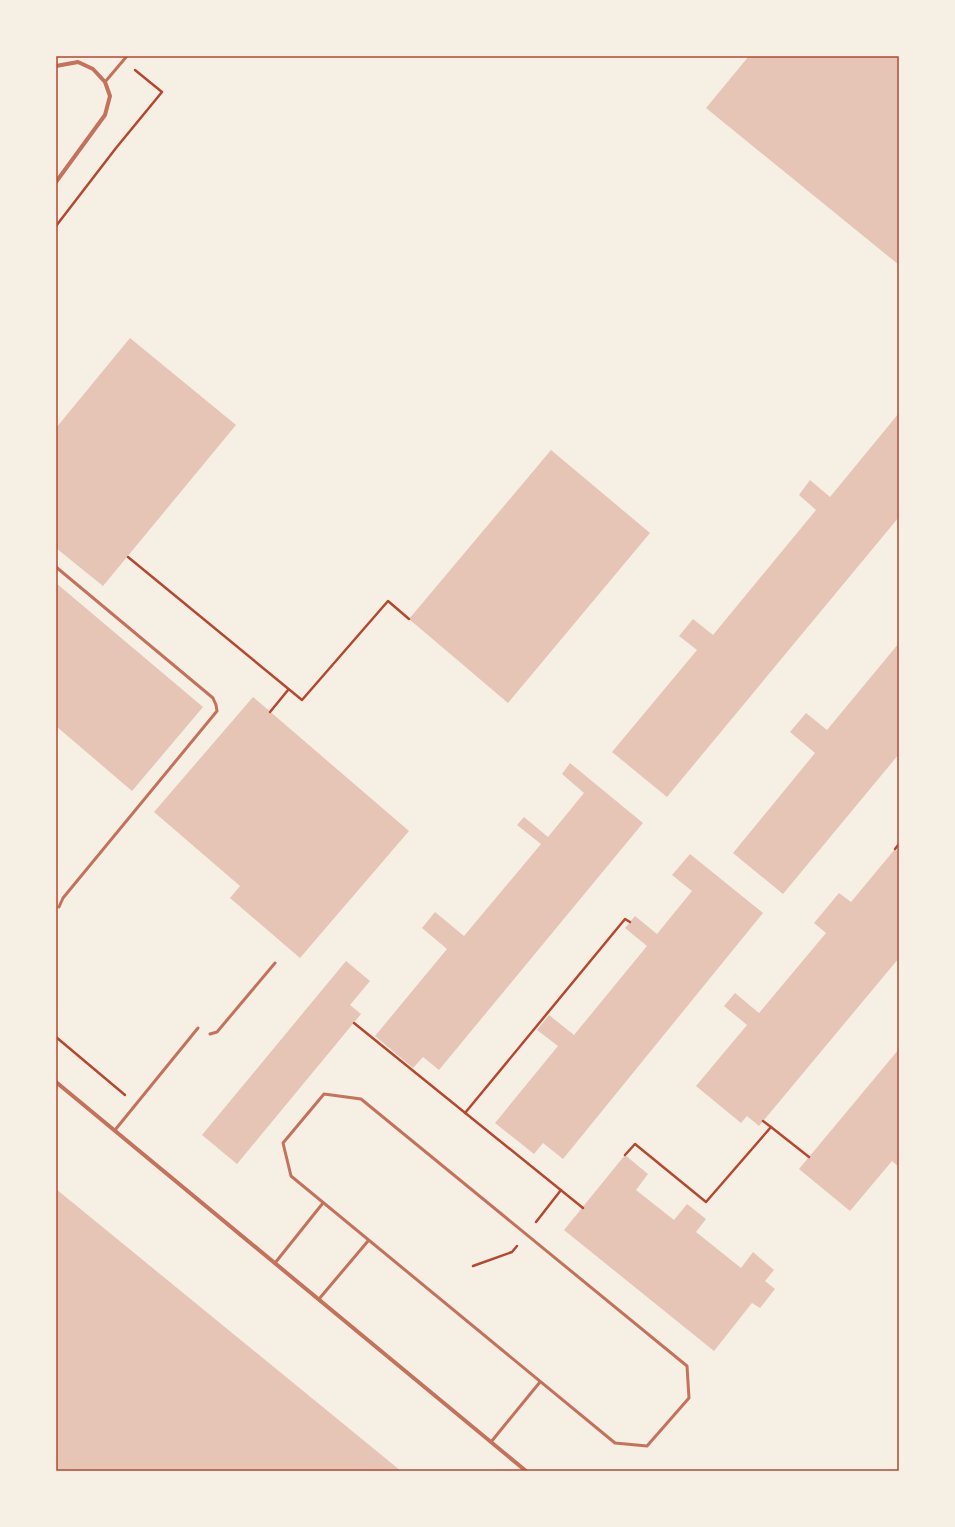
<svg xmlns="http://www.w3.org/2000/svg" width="955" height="1527" viewBox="0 0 955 1527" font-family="Raleway,sans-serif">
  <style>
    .building { fill: #e6c5b7 }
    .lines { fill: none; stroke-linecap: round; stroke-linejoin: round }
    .path { stroke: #b5482f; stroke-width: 2.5 }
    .service { stroke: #c5725c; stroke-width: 3 }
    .minor { stroke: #c5725c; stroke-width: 4 }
    .neatline { fill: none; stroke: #b5482f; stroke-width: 1.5 }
  </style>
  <rect width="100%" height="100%" fill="#f6efe4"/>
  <g class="building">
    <path d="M749 56H899V265L706 108Z"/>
    <path d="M130 338 236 425 103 586 56 548V428Z"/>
    <path d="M899 413V517L667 797 612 752 697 650 679 636 693 619 713 635 816 510 799 495 810 480 830 497Z"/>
    <path d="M551 450 650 533 508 703 409 619Z"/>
    <path d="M56 583 203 707 132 791 56 726Z"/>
    <path d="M899 643V754L783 894 733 853 815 753 790 732 806 713 827 730Z"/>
    <path d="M253 697 409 831 300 958 230 898 240 886 154 812Z"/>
    <path d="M570 763 643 823 439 1070 423 1057 413 1068 375 1036 447 949 422 928 435 912 464 936 541 844 517 825 524 817 548 837 584 793 562 774Z"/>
    <path d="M895 849 899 852V958L759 1126 747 1116 741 1123 696 1086 747 1025 724 1006 735 993 759 1013 826 933 814 923 839 893 851 902Z"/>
    <path d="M690 854 763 913 563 1159 543 1143 534 1154 495 1123 558 1046 537 1030 549 1015 574 1035 647 946 625 928 635 916 657 934 692 891 672 875Z"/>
    <path d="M346 961 370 981 350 1005 361 1014 237 1164 202 1135Z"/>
    <path d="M899 1049V1167L892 1161 850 1211 799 1169Z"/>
    <path d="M625 1155 648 1174 636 1190 674 1220 687 1204 706 1219 696 1232 741 1268 753 1252 774 1270 765 1281 775 1289 760 1308 752 1303 714 1351 564 1230Z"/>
    <path d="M56 1189 401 1471H56Z"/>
  </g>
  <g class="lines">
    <g class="path">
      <path d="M56 226 116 148 162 92 135 70"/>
      <path d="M128 557 302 700 388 601 409 619"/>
      <path d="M270 712 288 690"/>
      <path d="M895 849 899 844"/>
      <path d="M354 1023 583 1208"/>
      <path d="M56 1037 125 1095"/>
      <path d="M465 1113 625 919 630 922"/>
      <path d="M763 1121 771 1127"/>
      <path d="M625 1155 635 1144 706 1202 771 1127 809 1157"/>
      <path d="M536 1222 561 1190"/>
      <path d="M473 1266 512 1252 517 1246"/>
    </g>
    <g class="service">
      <path d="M105 82 127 56"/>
      <path d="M56 567 213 698 216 705 217 711 63 898 59 907"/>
      <path d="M210 1034 217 1032 275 963"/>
      <path d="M324 1094 361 1099 687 1366 689 1398 647 1446 615 1443 291 1176 283 1143Z"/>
      <path d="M115 1130 198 1028"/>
      <path d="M275 1263 323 1203"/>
      <path d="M319 1299 368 1241"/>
      <path d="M491 1442 540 1382"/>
    </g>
    <g class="minor">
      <path d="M56 66 78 62 93 69 105 82 110 96 105 115 56 182"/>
      <path d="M56 1082 526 1471"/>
    </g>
  </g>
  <rect width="955" height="1527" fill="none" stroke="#f6efe4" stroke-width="114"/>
  <rect x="57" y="57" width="841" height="1413" class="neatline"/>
</svg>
